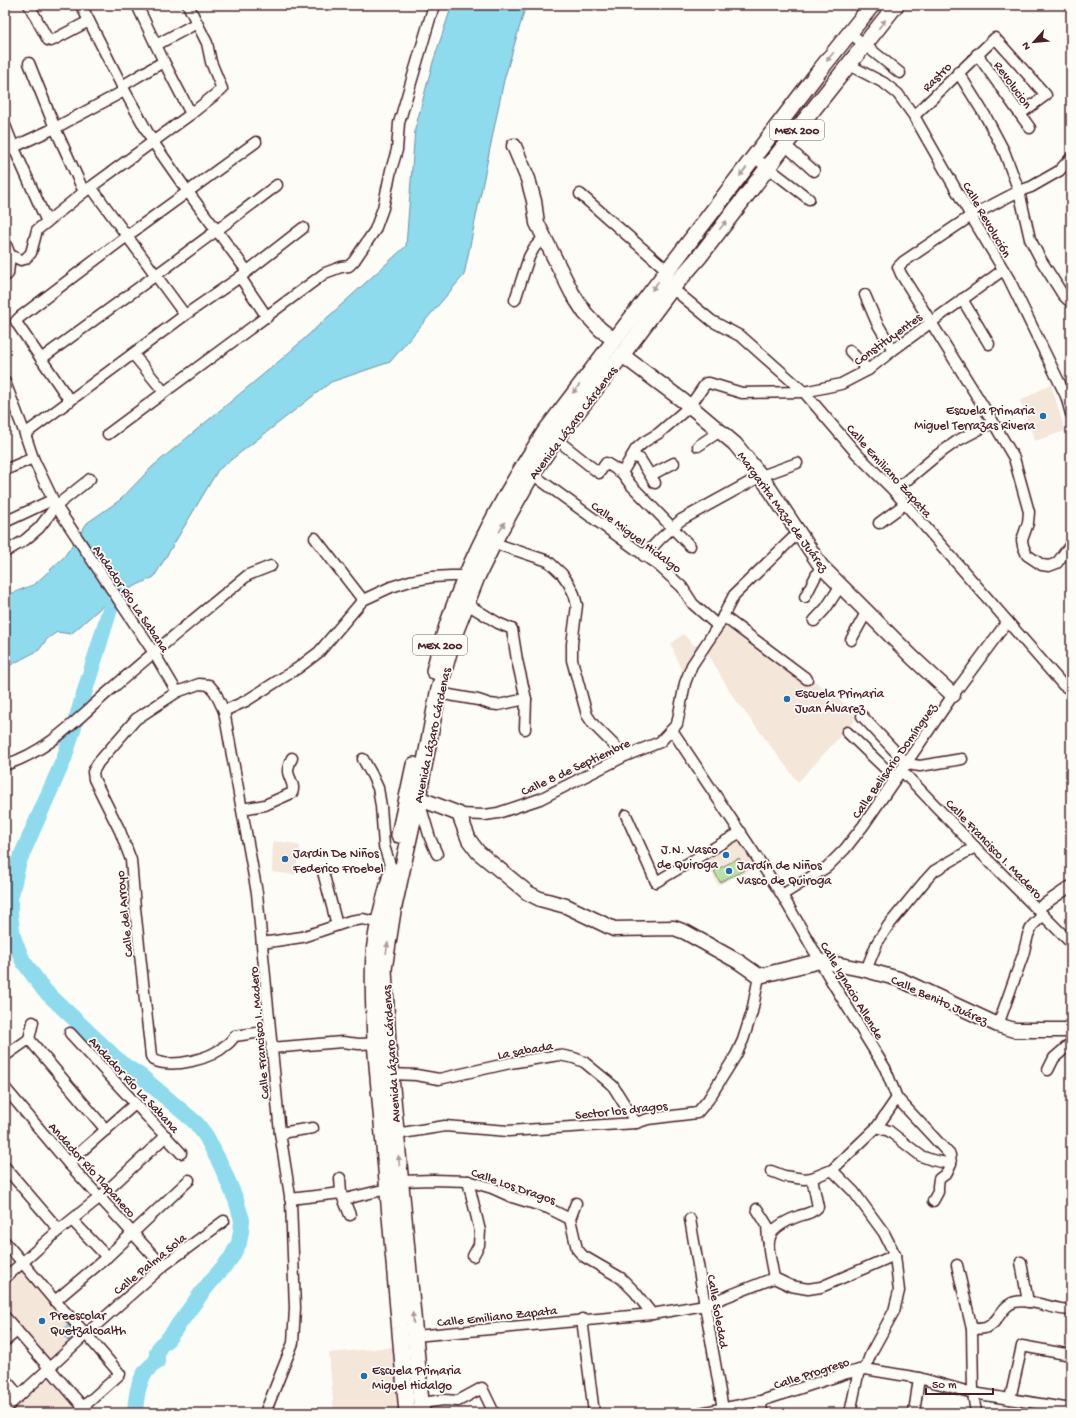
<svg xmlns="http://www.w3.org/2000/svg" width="1076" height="1418" viewBox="0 0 1076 1418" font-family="'Gochi Hand',sans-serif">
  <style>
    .built { fill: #f4e6d8 }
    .green { fill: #b5e4a3; stroke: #808267 }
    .water { fill: #8ddbec; stroke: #72909f }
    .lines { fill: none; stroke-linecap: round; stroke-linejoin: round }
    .river { stroke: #8ddbec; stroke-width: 16 }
    .street-casing { stroke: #4a1f2b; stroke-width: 13 }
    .secondary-casing { stroke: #4a1f2b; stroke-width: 17 }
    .primary-casing { stroke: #4a1f2b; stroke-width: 18 }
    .street { stroke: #fdfcf7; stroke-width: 10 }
    .secondary { stroke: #fdfcf7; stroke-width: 14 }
    .primary { stroke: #fdfcf7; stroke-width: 15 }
    .oneway { fill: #ac999b }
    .poi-dot { fill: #1f6fb2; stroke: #fdfcf7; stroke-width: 1.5 }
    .labels { text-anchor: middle; stroke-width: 3.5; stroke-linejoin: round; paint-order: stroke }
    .shield { fill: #fdfcf7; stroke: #806168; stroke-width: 1 }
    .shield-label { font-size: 12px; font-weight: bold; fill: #4a1f2b }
    .street-label { font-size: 13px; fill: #4a1f2b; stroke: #fdfcf7 }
    .poi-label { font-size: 13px; fill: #4a1f2b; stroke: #fdfcf7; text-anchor: start }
  </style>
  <rect width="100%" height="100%" fill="#fdfcf7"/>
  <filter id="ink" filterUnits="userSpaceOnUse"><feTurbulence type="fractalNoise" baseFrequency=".025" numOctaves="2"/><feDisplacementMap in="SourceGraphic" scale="8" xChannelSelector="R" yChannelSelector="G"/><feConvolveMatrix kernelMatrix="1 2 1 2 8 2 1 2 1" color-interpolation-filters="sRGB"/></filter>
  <g filter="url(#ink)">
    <g class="built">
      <path d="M1051 384 1065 431 1035 441 1020 401Z"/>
      <path d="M729 617 860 715 798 782 732 695 707 652Z"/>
      <path d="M683 634 699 650 683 675 671 644Z"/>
      <path d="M740 837 755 868 718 885 703 855Z"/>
      <path d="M273 841 290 843 300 846 295 875 272 872Z"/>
      <path d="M22 1267 79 1333 48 1360 5 1309V1282Z"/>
      <path d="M394 1347 399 1413H334L329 1353Z"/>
      <path d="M48 1374 81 1413H5Z"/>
    </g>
    <path class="green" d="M739 858 745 870 720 882 714 871Z"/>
    <g class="water">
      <path d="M452 5H526L504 80 464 275 390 362 331 382 218 470 154 577 114 596 71 634 57 632 47 639 39 650 5 668V596L35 584 64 557 87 523 120 500 152 467 284 357 406 246 415 129 433 62Z"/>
      <path d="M68 1325 76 1335 68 1341 60 1332Z"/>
    </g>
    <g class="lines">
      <path class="river" d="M114 596 64 759 19 861 10 899V914L13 937 23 961 44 990 122 1064 142 1077 196 1123 206 1136 221 1165 236 1200 242 1220 241 1231 239 1243 231 1258 203 1291 168 1339 160 1346 157 1352V1362C139 1371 136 1395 135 1413"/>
      <defs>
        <g id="street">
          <path d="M29 5 48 40 51 41 89 21"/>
          <path d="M81 5 122 86 153 142 188 192 247 271"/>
          <path d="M137 5 164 62 191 114"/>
          <path d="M850 33 900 73"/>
          <path d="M156 45 197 23"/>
          <path d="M977 54 1030 128"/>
          <path d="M29 63 55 128 84 192"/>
          <path d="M849 65 884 83 898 94 914 116 971 216 1009 279 1066 396 1071 414"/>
          <path d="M958 72 986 117 1004 151 1019 191 1030 239 1041 260 1063 295 1071 303"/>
          <path d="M122 86C136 78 149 69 164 62"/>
          <path d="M914 116 995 38 1046 95 1020 114"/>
          <path d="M5 125 14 148 47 222"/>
          <path d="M785 145 814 171"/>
          <path d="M5 151 55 128 124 91"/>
          <path d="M754 157 809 199"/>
          <path d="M1071 158 1059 171 1031 187 1019 191 971 216 903 262 898 267 901 274 993 422 1014 458 1029 512 1028 523 1022 540 1023 546 1027 555 1042 565 1049 566 1057 563 1071 544"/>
          <path d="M91 187 185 315"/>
          <path d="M580 194 667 270"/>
          <path d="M5 242 10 255 8 274 5 276"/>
          <path d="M10 255 21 260 25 259 31 253 37 230 84 192 191 114 222 89 211 62 207 43 188 5"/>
          <path d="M240 277 267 317"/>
          <path d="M672 288 712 321 742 337 804 392 857 454 894 491 1063 685 1071 690"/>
          <path d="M865 295 877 323 893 350"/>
          <path d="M962 299 989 344"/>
          <path d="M515 300 529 257 534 248 544 237"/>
          <path d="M850 351 868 370"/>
          <path d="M133 354 164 392"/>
          <path d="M41 359C120 301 200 244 277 185"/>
          <path d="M5 382 25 434 33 458 56 506 154 653 177 692"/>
          <path d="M70 401 18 325 16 321 20 317 127 236 256 142"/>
          <path d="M25 434 185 315 240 277 303 228"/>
          <path d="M108 434 325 273 341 267 349 266 354 261 375 230 383 208 391 170 397 150 399 123 434 5"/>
          <path d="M556 439 599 473 606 463 622 473 631 485 690 546"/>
          <path d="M698 446 720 431"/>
          <path d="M632 456 640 459 655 483"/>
          <path d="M5 470 33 458"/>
          <path d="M622 473 636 449 644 442 659 433 690 406 706 383H709L742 393 804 392 841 384 868 370 893 350 1003 270"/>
          <path d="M532 474 659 566 682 587 693 604 718 626"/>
          <path d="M651 475 674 463"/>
          <path d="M894 491 936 456 957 441 993 422"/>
          <path d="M5 522 52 500"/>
          <path d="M879 523 905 504"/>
          <path d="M315 538 363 600"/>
          <path d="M494 543 548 561 562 574 569 584 574 594 577 605 572 644V660L587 715 593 724 625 756"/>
          <path d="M5 552 25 540 39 528 56 506 90 479"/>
          <path d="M644 556 660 539 681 520 761 476 797 463"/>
          <path d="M805 597 821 566"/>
          <path d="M467 604 498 623 512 629 517 660 526 699 525 729"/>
          <path d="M723 616 807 679"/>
          <path d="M814 621 826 608 841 585"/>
          <path d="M851 640 867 611"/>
          <path d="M438 693 478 700 490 704 498 705 526 699"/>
          <path d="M224 711 246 701 298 668 319 652 363 600 391 587 410 581 432 577 451 576H471"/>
          <path d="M862 716 907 764 920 766 962 759"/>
          <path d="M672 730 782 895 832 982 885 1068 897 1098 950 1155 951 1164 947 1173 939 1179 938 1186V1192L933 1201"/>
          <path d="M847 732 895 778"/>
          <path d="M363 759 372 775 378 788 381 806 384 846 392 871"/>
          <path d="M5 765C53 749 78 717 115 686 158 648 203 612 248 575L271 566"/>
          <path d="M901 770 975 847 1071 943"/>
          <path d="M419 801 430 838 437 854"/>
          <path d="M242 809 265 805 292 793C296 785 288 778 288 771 288 767 290 762 292 758"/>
          <path d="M459 814 485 815 498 813 540 799 625 756 660 742 677 724 685 683 692 665 718 626 734 595 798 533"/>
          <path d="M626 815 656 882 741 832"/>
          <path d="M323 872 337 925"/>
          <path d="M782 895 827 867 845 849 863 826 953 695 1007 622"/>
          <path d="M1037 909 1071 886"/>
          <path d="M262 943 302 937 350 921 363 919 379 923"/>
          <path d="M866 970 877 943 888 926 925 881 934 871 975 847"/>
          <path d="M998 1025 1023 955 1028 935 1032 926 1043 915"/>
          <path d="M70 1033 181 1153"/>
          <path d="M29 1039 106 1130"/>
          <path d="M271 1048 342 1042 359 1044 381 1043"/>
          <path d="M5 1056 29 1039 33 1022"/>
          <path d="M1048 1070 1054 1058 1069 1045 1071 1042"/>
          <path d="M385 1076 391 1074 416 1075 439 1079 510 1063 559 1055 574 1058 584 1062 606 1080 613 1086 636 1123"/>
          <path d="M5 1088 68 1163 163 1266"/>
          <path d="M877 1127 889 1131 921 1156 932 1160 951 1164"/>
          <path d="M280 1133 313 1128"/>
          <path d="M396 1134 445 1126 508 1131 636 1123 648 1119 697 1113 708 1100 736 1055 743 1040 752 1012 759 976"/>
          <path d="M68 1163 135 1104"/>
          <path d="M5 1167 59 1230"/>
          <path d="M832 1170 854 1192 884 1233 895 1255 899 1291 894 1311 871 1353 865 1369"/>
          <path d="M771 1171 784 1176 804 1179 812 1178 832 1170 877 1127 897 1098"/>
          <path d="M340 1178 341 1193 350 1215"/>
          <path d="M401 1181 433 1180 468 1181 492 1188 512 1197 548 1208 570 1219"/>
          <path d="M468 1181 480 1231 479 1245 473 1256"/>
          <path d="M290 1199 341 1193"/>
          <path d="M345 1199 387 1189"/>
          <path d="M576 1203 570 1219 577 1249 583 1256 621 1278 635 1292 652 1314"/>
          <path d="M757 1209 767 1225 768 1240"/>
          <path d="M690 1219 723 1409"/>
          <path d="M72 1220 107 1257"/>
          <path d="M5 1242 55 1301 86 1334 120 1374 83 1407 5 1317"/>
          <path d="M1021 1262 1028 1302"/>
          <path d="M957 1265 972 1329 973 1393 976 1413"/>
          <path d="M5 1278 59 1230 99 1198 166 1136"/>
          <path d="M774 1278C768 1243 759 1231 799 1216 806 1214 814 1212 818 1207L812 1178"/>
          <path d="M55 1301 107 1257 189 1180"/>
          <path d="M582 1319 594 1413"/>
          <path d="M972 1329C976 1329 981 1329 985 1328 999 1324 1000 1306 1015 1302 1031 1298 1053 1310 1071 1310"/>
          <path d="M415 1336 652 1314 705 1305 774 1278 791 1286 808 1289 821 1287 895 1255"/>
          <path d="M5 1341 17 1331"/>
          <path d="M5 1379 19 1396"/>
          <path d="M1010 1399 1022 1346 1071 1355"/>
          <path d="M761 1401 762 1413"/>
          <path d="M421 1403 444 1400 458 1401 482 1388 494 1413"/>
          <path d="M5 1409 86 1334 163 1266 224 1221"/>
          <path d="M265 1413 293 1343 295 1308 291 1202 280 1133 257 893 224 711 215 692 209 685 199 684 177 692 136 719 98 763 93 772 94 779 120 831 131 860 135 908 151 1056 153 1060C173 1069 211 1059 226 1045 230 1043 232 1039 235 1036L270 1031"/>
          <path d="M700 1413 761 1401 847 1373 865 1369 919 1378 973 1393 1071 1409"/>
          <path d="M850 1413 859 1370"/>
          <path d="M914 1413 919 1378"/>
        </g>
        <g id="secondary">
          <path d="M514 146 528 179 534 201 537 223 572 293 585 313 600 329 614 340"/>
          <path d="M622 355 690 406 735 444 761 476 821 566 913 658 953 695"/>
          <path d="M418 798 459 814 469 840 478 852 528 893 540 899 566 906 614 929 674 928 685 932 739 962 759 976 820 961 866 970 899 979 998 1025 1014 1030H1071"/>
        </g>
        <g id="primary">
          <path d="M434 671C455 585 496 507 544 433L820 70 872 5"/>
          <path d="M399 835 414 765"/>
          <path d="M392 870C385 898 376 926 374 954 372 983 374 1013 375 1042L407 1413"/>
          <path d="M422 1413 388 1044 384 969 393 911 418 798 438 693 453 638 477 577 498 534 532 474 556 439 622 355 672 288 700 256 785 145 896 5"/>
        </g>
      </defs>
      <use href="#street" class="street-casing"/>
      <use href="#secondary" class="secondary-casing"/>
      <use href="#primary" class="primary-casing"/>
      <use href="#street" class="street"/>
      <use href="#secondary" class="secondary"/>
      <use href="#primary" class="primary"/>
    </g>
    <defs><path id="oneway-solid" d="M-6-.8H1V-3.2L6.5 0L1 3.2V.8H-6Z"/></defs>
    <g class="oneway">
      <use href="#oneway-solid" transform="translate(882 24) rotate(-52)"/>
      <use href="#oneway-solid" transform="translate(830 57) rotate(129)"/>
      <use href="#oneway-solid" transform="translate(743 172) rotate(128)"/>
      <use href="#oneway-solid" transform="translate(723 225) rotate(-52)"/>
      <use href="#oneway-solid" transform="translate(655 286) rotate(127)"/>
      <use href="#oneway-solid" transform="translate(576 389) rotate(128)"/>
      <use href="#oneway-solid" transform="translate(502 527) rotate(-62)"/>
      <use href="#oneway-solid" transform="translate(387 948) rotate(-81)"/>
      <use href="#oneway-solid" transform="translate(399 1161) rotate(-96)"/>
      <use href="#oneway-solid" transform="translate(413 1318) rotate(-95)"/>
    </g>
  </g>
  <g class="poi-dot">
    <circle cx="1043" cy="416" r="4"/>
    <circle cx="787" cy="699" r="4"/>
    <circle cx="726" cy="855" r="4"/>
    <circle cx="285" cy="859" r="4"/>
    <circle cx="729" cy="871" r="4"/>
    <circle cx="42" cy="1321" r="4"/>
    <circle cx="364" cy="1376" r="4"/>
  </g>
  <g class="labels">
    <g class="shield">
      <rect x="770" y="120" width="54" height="20" rx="3"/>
      <rect x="413" y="635" width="54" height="20" rx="3"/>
    </g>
    <g class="shield-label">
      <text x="797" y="134">MEX 200</text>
      <text x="440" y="649">MEX 200</text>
    </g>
    <g class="street-label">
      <text transform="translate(936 76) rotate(-45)" y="5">Rastro</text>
      <text transform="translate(1014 84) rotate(54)" y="5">Revolucion</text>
      <text transform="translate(988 219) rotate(60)" y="5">Calle Revolución</text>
      <text transform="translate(887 338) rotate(-36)" y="5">Constituyentes</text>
      <text transform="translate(572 422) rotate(-53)" y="5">Avenida Lázaro Cárdenas</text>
      <text transform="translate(890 470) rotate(48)" y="5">Calle Emiliano Zapata</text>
      <text transform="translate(784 511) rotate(54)" y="5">Margarita Maza de Juárez</text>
      <text transform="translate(637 536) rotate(37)" y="5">Calle Miguel Hidalgo</text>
      <text transform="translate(132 598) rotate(56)" y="5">Andador Río La Sabana</text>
      <text transform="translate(431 735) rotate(-78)" y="5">Avenida Lázaro Cárdenas</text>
      <text transform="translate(893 760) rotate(-55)" y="5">Calle Belisario Domínguez</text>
      <text transform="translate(575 766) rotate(-25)" y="5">Calle 8 de Septiembre</text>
      <text transform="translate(995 848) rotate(46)" y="5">Calle Francisco I. Madero</text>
      <text transform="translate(123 914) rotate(-96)" y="5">Calle del Arroyo</text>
      <text transform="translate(853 990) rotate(59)" y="5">Calle Ignacio Allende</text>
      <text transform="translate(940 999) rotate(24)" y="5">Calle Benito Juárez</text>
      <text transform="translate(258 1033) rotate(-95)" y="5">Calle Francisco I. Madero</text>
      <text transform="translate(525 1049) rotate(-10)" y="5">La sabada</text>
      <text transform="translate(390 1054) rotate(-94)" y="5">Avenida Lázaro Cárdenas</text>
      <text transform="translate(135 1084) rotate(47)" y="5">Andador Río La Sabana</text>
      <text transform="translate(621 1109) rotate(-6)" y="5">Sector los dragos</text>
      <text transform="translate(93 1169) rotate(48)" y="5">Andador Río Tlapaneco</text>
      <text transform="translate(514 1185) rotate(19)" y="5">Calle Los Dragos</text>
      <text transform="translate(149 1263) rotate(-39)" y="5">Calle Palma Sola</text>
      <text transform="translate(719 1311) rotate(80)" y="5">Calle Soledad</text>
      <text transform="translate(497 1315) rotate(-6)" y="5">Calle Emiliano Zapata</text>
      <text transform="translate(811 1372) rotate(-18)" y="5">Calle Progreso</text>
    </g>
    <g class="poi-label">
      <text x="1035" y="414" text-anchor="end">Escuela Primaria<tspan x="1035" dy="15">Miguel Terrazas Rivera</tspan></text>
      <text x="795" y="697">Escuela Primaria<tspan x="795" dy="15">Juan Álvarez</tspan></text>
      <text x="718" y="853" text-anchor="end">J.N. Vasco<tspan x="718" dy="15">de Quiroga</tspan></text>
      <text x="293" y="857">Jardin De Niños<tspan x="293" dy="15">Federico Froebel</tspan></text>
      <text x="737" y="869">Jardín de Niños<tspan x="737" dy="15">Vasco de Quiroga</tspan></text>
      <text x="50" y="1319">Preescolar<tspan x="50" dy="15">Quetzalcoalth</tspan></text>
      <text x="372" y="1374">Escuela Primaria<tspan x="372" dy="15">Miguel Hidalgo</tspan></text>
    </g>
  </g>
  <rect width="1076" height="1418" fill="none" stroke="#fdfcf7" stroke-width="20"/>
  <rect x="10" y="10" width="1056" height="1398" fill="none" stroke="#4a1f2b" stroke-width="1.5" filter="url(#ink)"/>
  <g transform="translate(1034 42) rotate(243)" stroke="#fdfcf7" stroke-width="3" paint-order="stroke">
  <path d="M0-3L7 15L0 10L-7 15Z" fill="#4a1f2b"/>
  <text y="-6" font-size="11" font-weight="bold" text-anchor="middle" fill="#4a1f2b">N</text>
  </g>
  <path d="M926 1388v6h67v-6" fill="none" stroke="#4a1f2b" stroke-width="2"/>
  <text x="932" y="1388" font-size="12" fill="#4a1f2b" stroke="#fdfcf7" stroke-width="3" paint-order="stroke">50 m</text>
</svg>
